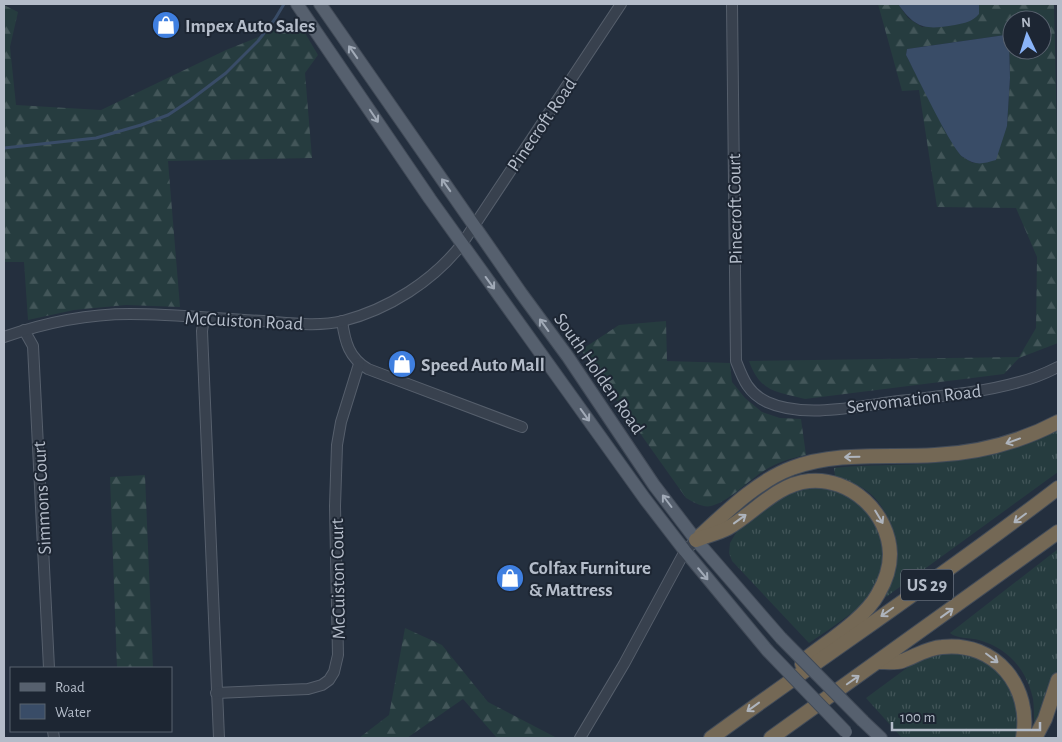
<svg xmlns="http://www.w3.org/2000/svg" width="1062" height="742" viewBox="0 0 1062 742" font-family="'Alegreya Sans',sans-serif">
  <style>
    .grass { fill: url(#grass-tufts) }
    .forest { fill: url(#forest-firs); fill-rule: evenodd }
    .water { fill: #394c67 }
    .lines { fill: none; stroke-linecap: round; stroke-linejoin: round }
    .stream { stroke: #394c67; stroke-width: 3 }
    .minor-casing { stroke: #565f6c; stroke-width: 12 }
    .major-casing { stroke: #414a57; stroke-width: 14 }
    .highway-casing { stroke: #434c59; stroke-width: 16 }
    .minor { stroke: #38414e; stroke-width: 10 }
    .major { stroke: #56606e; stroke-width: 12 }
    .highway { stroke: #746855; stroke-width: 14 }
    .major-bridge-casing { stroke: #414a57; stroke-width: 14; stroke-linecap: butt }
    .major-bridge { stroke: #56606e; stroke-width: 12 }
    .oneway { stroke: #a1aab7 }
    .oneway2 { stroke: #aeb4bd }
    .labels { text-anchor: middle; stroke-width: 4; stroke-linejoin: round; paint-order: stroke }
    .shield { fill: #1d2633; stroke: #878f9c; stroke-width: 1 }
    .shield-label { font-size: 18px; font-weight: bold; fill: #b4bcc9 }
    .poi-label { font-size: 19px; font-weight: bold; fill: #b4bcc9; stroke: #1d2633; text-anchor: start }
    .street-label { font-size: 19px; fill: #b4bcc9; stroke: #1d2633 }
  </style>
  <defs>
    <pattern id="grass-tufts" width="24" height="20" patternUnits="userSpaceOnUse" patternTransform="scale(1.25)"><rect width="24" height="20" fill="#263c3f"/><path d="M3 7l-1-3M5 7V3M7 7l1-3M15 17l-1-3M17 17v-4M19 17l1-3" fill="none" stroke="#435659"/></pattern>
    <pattern id="forest-firs" width="22" height="20" patternUnits="userSpaceOnUse" patternTransform="scale(1.25)"><rect width="22" height="20" fill="#263c3f"/><path d="M5 1l3.5 6h-7zM16 11l3.5 6h-7z" fill="#435659"/></pattern>
  </defs>
  <rect width="100%" height="100%" fill="#242f3e"/>
  <g class="grass">
    <path d="M1058 429V472L886 597 885 595C890 583 896 572 897 559 900 539 887 510 873 496 863 486 848 481 835 476L834 468C867 464 901 466 934 463 976 458 1020 448 1058 429Z"/>
    <path d="M809 488C819 488 830 487 839 491 878 506 892 544 878 581 875 589 871 599 865 605 861 609 854 612 849 615 836 625 822 634 809 643L732 561 729 553 730 543 737 531 788 494Z"/>
    <path d="M1058 549V668L1045 709 1037 723H1034C1034 715 1034 707 1033 699 1027 670 1008 648 979 640 971 638 955 638 950 633Z"/>
    <path d="M940 653C949 654 959 652 968 654 972 655 977 658 982 660 1014 675 1023 705 1016 738H902L866 698 919 659Z"/>
  </g>
  <g class="forest">
    <path d="M878 4H898L908 18 922 27 979 14V4H1054L1058 178V343L1019 358 1004 374 805 399C776 392 760 392 749 361L1019 357 1036 328 1037 257 1016 208 937 207 919 90 902 91ZM1012 20H1042V50H1012ZM1005 35 1009 39 1010 78 1007 126 973 163 961 156 947 134 906 55 907 49Z"/>
    <path d="M4 5 18 12 10 47 16 105 101 110 226 50 298 21 318 55 305 73 312 158 168 161 180 307 126 305 74 310 28 320 24 262H4Z"/>
    <path d="M666 321 667 361 730 363 732 382 745 398 762 412 780 418 801 419 806 455C791 458 775 463 762 472 748 481 728 502 711 506 703 508 693 502 686 498L581 350 619 325Z"/>
    <path d="M145 475 153 668H117L110 477Z"/>
    <path d="M405 628 442 645 488 702 557 738H497L463 699 407 738H359L389 715Z"/>
  </g>
  <g class="water">
    <path d="M898 4H979V14C972 22 965 23 955 25 925 30 916 29 898 4Z"/>
    <path d="M1005 35 1009 39 1010 78 1007 126 996 160C982 164 976 166 963 157 952 150 915 72 906 55L907 49Z"/>
  </g>
  <g class="lines">
    <path class="stream" d="M4 148 96 138 141 125 168 115 189 101 226 73 258 41 275 19 284 4"/>
    <defs>
      <g id="minor">
        <path d="M732 4 736 361C743 379 748 393 767 402 804 419 859 406 899 401 939 396 980 393 1019 382 1032 379 1046 373 1058 367"/>
        <path d="M204 318 202 331 219 738"/>
        <path d="M342 321C345 342 349 358 368 369L522 427"/>
        <path d="M24 330 33 346 49 668"/>
        <path d="M4 337C44 323 88 314 130 314 175 314 219 319 263 321 289 323 318 327 343 321 389 309 433 281 462 244L621 4"/>
        <path d="M216 693 308 689 322 685 329 680 334 672 338 655 335 506 337 445 341 422 359 364"/>
        <path d="M53 731 54 738"/>
        <path d="M580 738 624 664 685 551 696 540"/>
      </g>
      <g id="major">
        <path d="M297 4 430 199 645 499 685 551 767 650"/>
        <path d="M320 4 521 293 568 357 654 485 696 540 781 638"/>
        <path d="M863 721 881 738"/>
      </g>
      <g id="highway">
        <path d="M701 535C727 511 759 480 792 468 837 451 888 458 935 455 978 453 1020 442 1058 422"/>
        <path d="M696 540C706 536 718 533 728 528 754 513 777 484 809 481 851 477 889 513 890 554 890 568 885 582 878 594 865 618 830 640 808 657L802 664"/>
        <path d="M879 662C886 662 896 663 902 661 916 656 927 648 942 647 996 641 1032 687 1023 738"/>
        <path d="M711 738C826 654 945 575 1058 488"/>
        <path d="M771 738 1058 532"/>
        <path d="M1035 738 1045 719 1058 680"/>
      </g>
    </defs>
    <use href="#minor" class="minor-casing"/>
    <use href="#major" class="major-casing"/>
    <use href="#highway" class="highway-casing"/>
    <use href="#minor" class="minor"/>
    <use href="#major" class="major"/>
    <use href="#highway" class="highway"/>
    <defs>
      <g id="major-bridge">
        <path d="M781 638 863 721"/>
        <path d="M767 650 846 732"/>
      </g>
    </defs>
    <use href="#major-bridge" class="major-bridge-casing"/>
    <use href="#major-bridge" class="major-bridge"/>
  </g>
  <defs><path id="oneway-shaft" d="M-6 0H5M1.5-3L5.5 0L1.5 3" fill="none" stroke-width="1.6" stroke-linecap="round" stroke-linejoin="round" transform="scale(1.25)"/></defs>
  <g class="oneway">
    <use href="#oneway-shaft" transform="translate(353 52) rotate(-125)"/>
    <use href="#oneway-shaft" transform="translate(374 116) rotate(56)"/>
    <use href="#oneway-shaft" transform="translate(446 185) rotate(-125)"/>
    <use href="#oneway-shaft" transform="translate(490 283) rotate(54)"/>
    <use href="#oneway-shaft" transform="translate(544 325) rotate(-126)"/>
    <use href="#oneway-shaft" transform="translate(585 415) rotate(54)"/>
    <use href="#oneway-shaft" transform="translate(667 501) rotate(-127)"/>
    <use href="#oneway-shaft" transform="translate(703 574) rotate(50)"/>
  </g>
  <g class="oneway2">
    <use href="#oneway-shaft" transform="translate(1013 441) rotate(160)"/>
    <use href="#oneway-shaft" transform="translate(852 457) rotate(179)"/>
    <use href="#oneway-shaft" transform="translate(879 517) rotate(59)"/>
    <use href="#oneway-shaft" transform="translate(1020 518) rotate(143)"/>
    <use href="#oneway-shaft" transform="translate(740 519) rotate(-36)"/>
    <use href="#oneway-shaft" transform="translate(887 612) rotate(145)"/>
    <use href="#oneway-shaft" transform="translate(947 613) rotate(-36)"/>
    <use href="#oneway-shaft" transform="translate(992 658) rotate(37)"/>
    <use href="#oneway-shaft" transform="translate(853 680) rotate(-35)"/>
    <use href="#oneway-shaft" transform="translate(753 707) rotate(144)"/>
  </g>
  <defs>
    <symbol id="shop-disc" viewBox="-11 -11 22 22"><circle r="9.5" fill="#3f7fe0" stroke="#1d2633"/><path d="M-5-2.5h2.3a2.7 3.5 0 0 1 5.4 0H5L5.5 6h-11ZM-1.5-2.5h3a1.5 2.3 0 0 0-3 0Z" fill="#fff"/></symbol>
  </defs>
  <g fill-rule="evenodd">
    <use href="#shop-disc" x="150" y="9" width="32" height="32"/>
    <use href="#shop-disc" x="386" y="348" width="32" height="32"/>
    <use href="#shop-disc" x="494" y="562" width="32" height="32"/>
  </g>
  <g class="labels">
    <rect class="shield" x="901" y="569.5" width="52" height="31" rx="4"/>
    <g class="shield-label">
      <text x="927" y="591">US 29</text>
    </g>
    <g class="poi-label">
      <text x="185" y="32">Impex Auto Sales</text>
      <text x="421" y="371">Speed Auto Mall</text>
      <text x="529" y="574">Colfax Furniture<tspan x="529" dy="22">&amp; Mattress</tspan></text>
    </g>
    <g class="street-label">
      <text transform="translate(541 124) rotate(-56)" y="7">Pinecroft Road</text>
      <text transform="translate(734 209) rotate(-91)" y="7">Pinecroft Court</text>
      <text transform="translate(244 320) rotate(3)" y="7">McCuiston Road</text>
      <text transform="translate(600 373) rotate(55)" y="7">South Holden Road</text>
      <text transform="translate(914 398) rotate(-7)" y="7">Servomation Road</text>
      <text transform="translate(41 498) rotate(-93)" y="7">Simmons Court</text>
      <text transform="translate(337 579) rotate(-91)" y="7">McCuiston Court</text>
    </g>
  </g>
  <rect width="1062" height="742" fill="none" stroke="#b4bcc9" stroke-width="10"/>
  <rect x="10" y="667" width="162" height="65" fill="#1d2633" stroke="#59626f"/>
  <rect x="20" y="683" width="25" height="8" fill="#56606e" stroke="#59626f"/>
  <text x="55" y="692" font-size="15" fill="#b4bcc9">Road</text>
  <rect x="20" y="704" width="25" height="15" fill="#394c67" stroke="#59626f"/>
  <text x="55" y="717" font-size="15" fill="#b4bcc9">Water</text>
  <g transform="translate(1027 35) rotate(356)"><circle r="24" fill="#1d2633" stroke="#59626f"/>
  <path d="M0-4L9 19L0 12L-9 19Z" fill="#8ab4f8"/>
  <text y="-8" font-size="14" font-weight="bold" text-anchor="middle" fill="#b4bcc9">N</text>
  </g>
  <path d="M892 722v8h148v-8" fill="none" stroke="#b4bcc9" stroke-width="2.5"/>
  <text x="900" y="722" font-size="15" fill="#b4bcc9" stroke="#1d2633" stroke-width="4" paint-order="stroke">100 m</text>
</svg>
